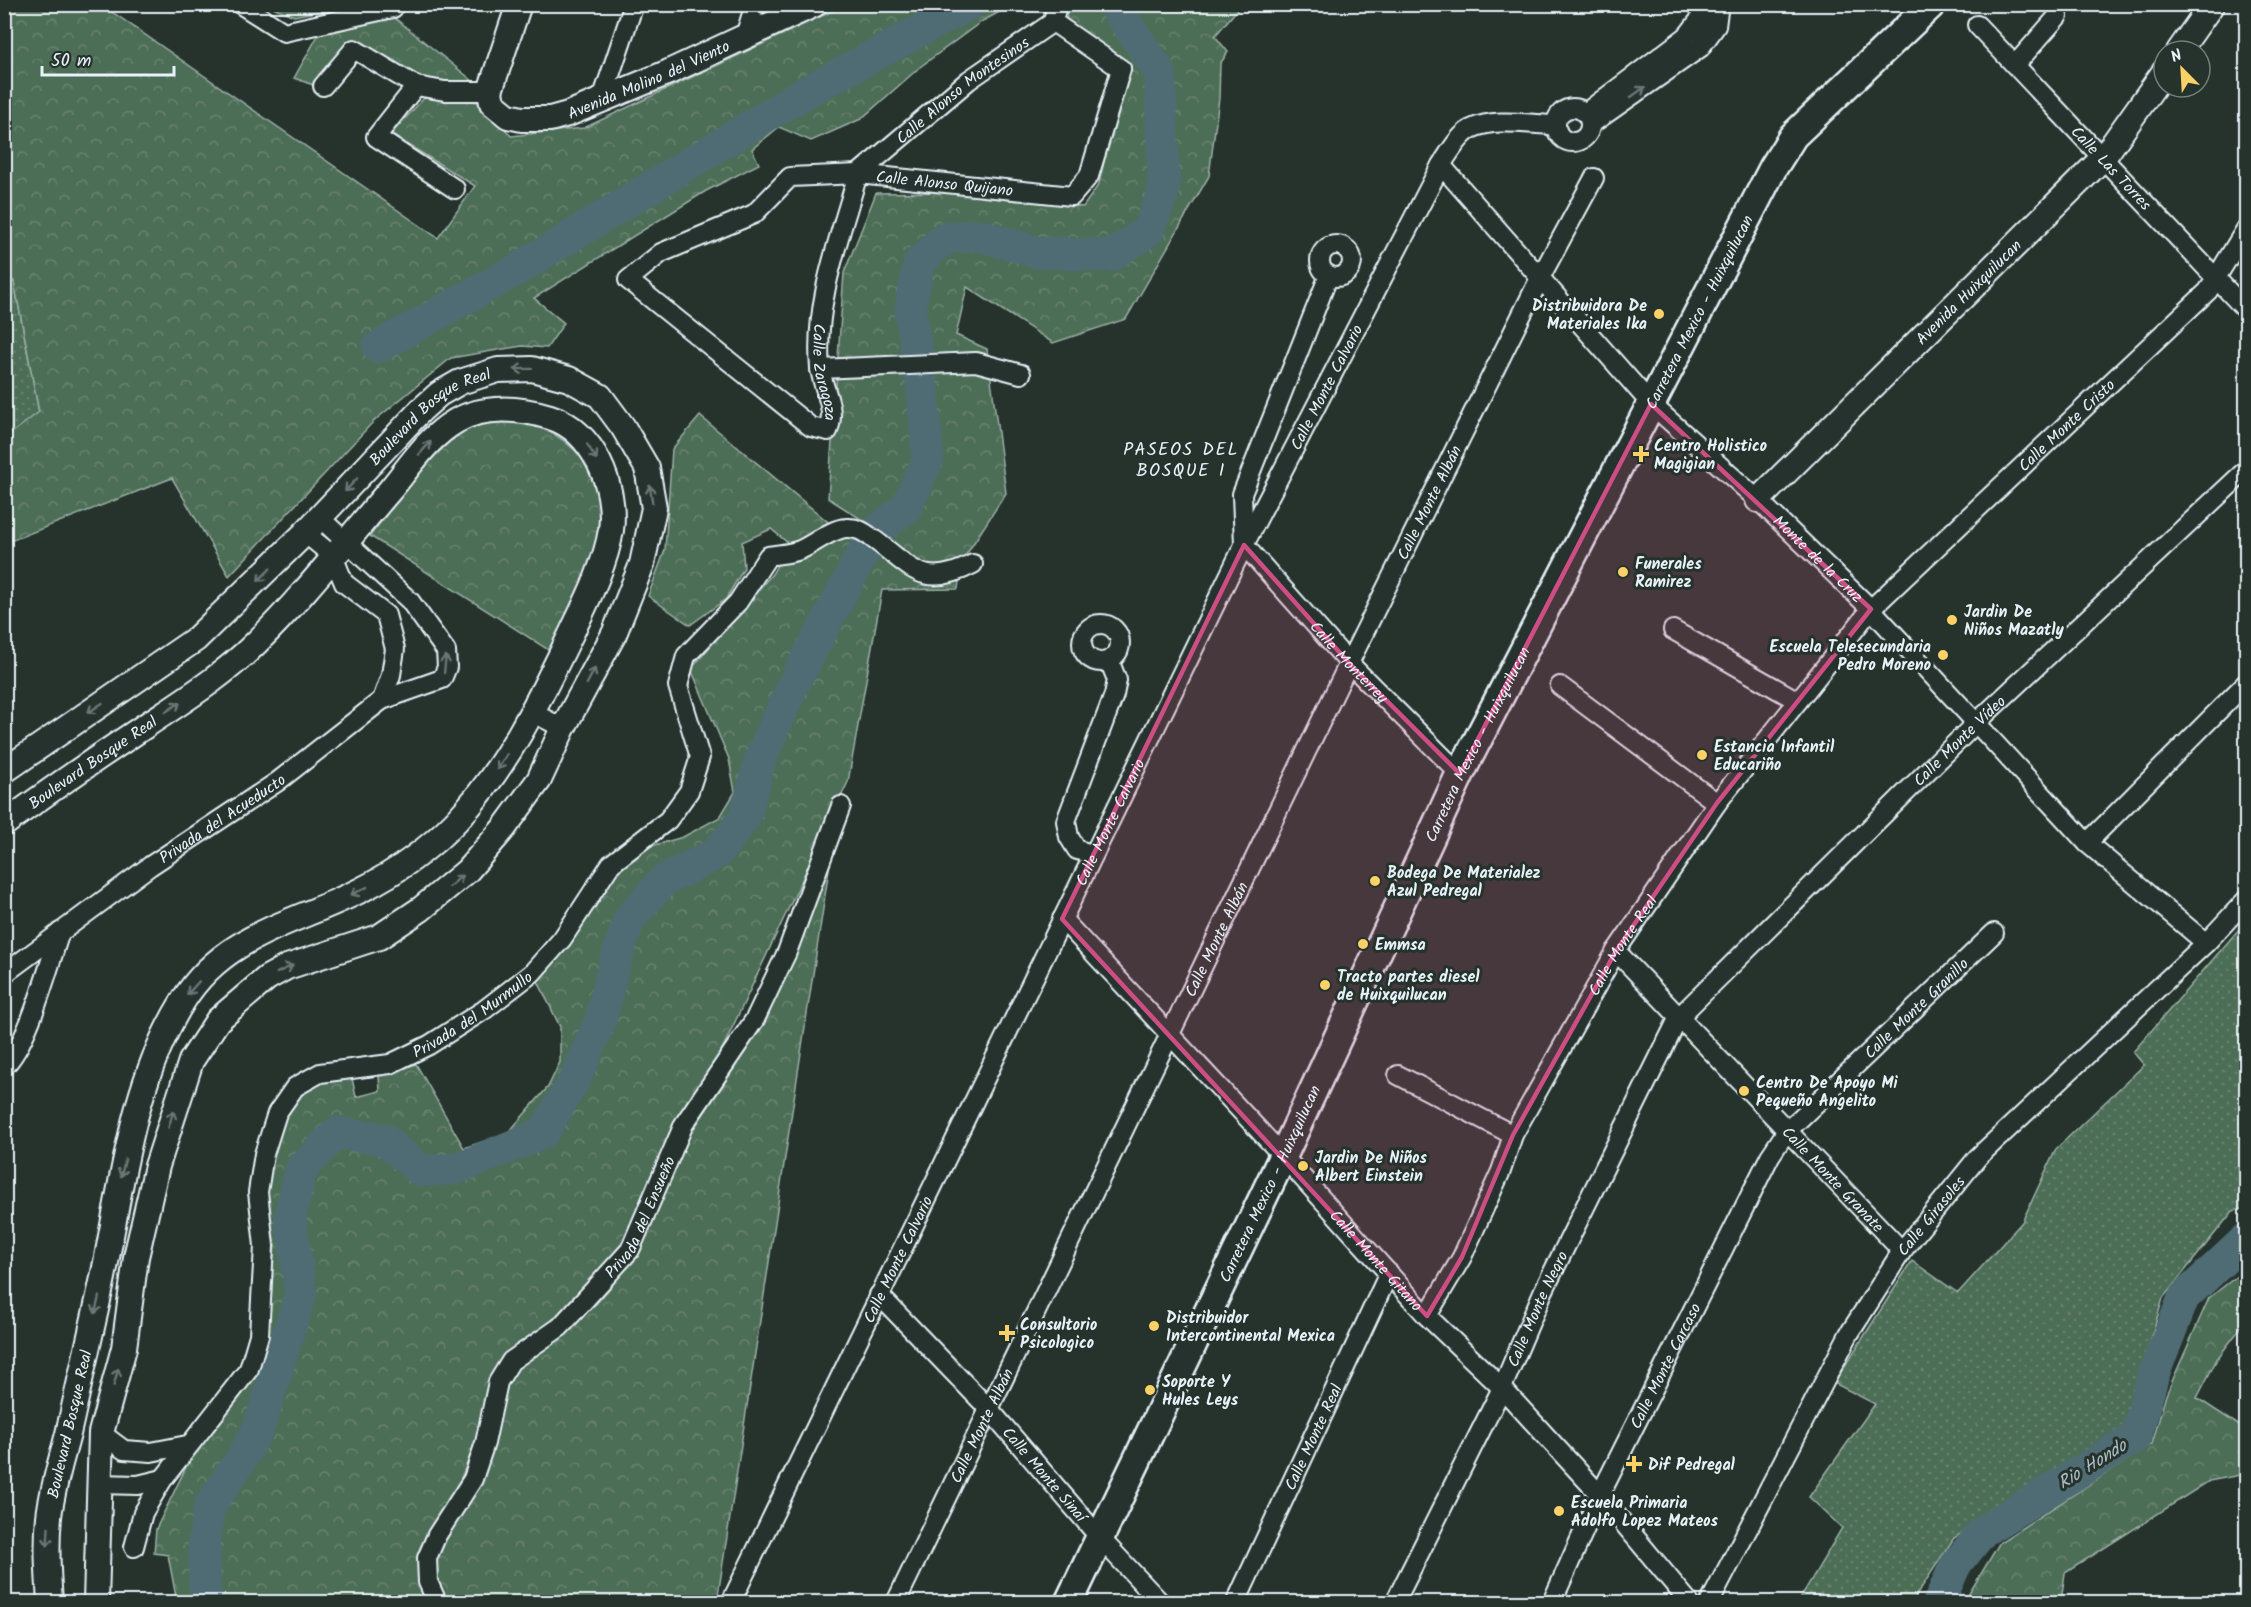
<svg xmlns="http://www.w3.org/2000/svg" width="2251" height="1607" viewBox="0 0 2251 1607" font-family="Kalam,sans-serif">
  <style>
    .green { fill: url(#green-dots); stroke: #9bb0a8; stroke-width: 1.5 }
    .forest { fill: url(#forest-crowns); stroke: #9bb0a8; stroke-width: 1.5 }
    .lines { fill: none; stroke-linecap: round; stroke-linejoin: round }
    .river { stroke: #4f6c75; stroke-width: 32 }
    .street-casing { stroke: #e8f1f8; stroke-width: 22 }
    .secondary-casing { stroke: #e8f1f8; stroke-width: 28 }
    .primary-casing { stroke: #e8f1f8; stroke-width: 32 }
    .street { stroke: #26332d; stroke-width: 18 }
    .secondary { stroke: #26332d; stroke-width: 24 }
    .primary { stroke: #26332d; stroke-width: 27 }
    .oneway { stroke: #6a7674 }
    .marked { fill: #cc4e82; fill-opacity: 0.2; stroke: #cc4e82; stroke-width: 4.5; stroke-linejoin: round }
    .poi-dot { fill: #ffd166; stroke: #26332d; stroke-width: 2 }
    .labels { text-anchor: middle; stroke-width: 6; stroke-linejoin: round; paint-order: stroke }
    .street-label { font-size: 16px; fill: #e8f1f8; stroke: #26332d }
    .poi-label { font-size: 16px; font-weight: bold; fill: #e8f1f8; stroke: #26332d; text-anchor: start }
    .neighbourhood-label { font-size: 18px; letter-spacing: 1.5px; fill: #e8f1f8; stroke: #26332d }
    .water-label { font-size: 18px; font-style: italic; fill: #abbcc4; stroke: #26332d }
  </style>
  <defs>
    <pattern id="green-dots" width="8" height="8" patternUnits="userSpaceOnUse" patternTransform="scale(1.5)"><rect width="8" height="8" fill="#4e6e57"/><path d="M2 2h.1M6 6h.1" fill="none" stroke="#688370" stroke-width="1.8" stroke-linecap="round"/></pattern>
    <pattern id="forest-crowns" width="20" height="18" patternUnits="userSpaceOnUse" patternTransform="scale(1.5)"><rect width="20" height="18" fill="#4e6e57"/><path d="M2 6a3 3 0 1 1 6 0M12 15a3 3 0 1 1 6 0" fill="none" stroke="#688370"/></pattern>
  </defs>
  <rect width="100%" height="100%" fill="#26332d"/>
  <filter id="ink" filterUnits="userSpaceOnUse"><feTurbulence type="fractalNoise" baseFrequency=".0167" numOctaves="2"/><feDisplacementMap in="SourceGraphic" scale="12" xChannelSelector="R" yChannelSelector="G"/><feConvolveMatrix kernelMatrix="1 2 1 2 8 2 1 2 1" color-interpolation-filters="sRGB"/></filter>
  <g filter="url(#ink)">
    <g class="green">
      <path d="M5 278 14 281 39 413 5 439Z"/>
      <path d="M2246 921V1208L2233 1211 2163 1298 2124 1430 1954 1538 1912 1602H1798L1842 1528 1809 1497 1875 1404 1834 1383 1912 1261 1958 1293 2022 1222 2056 1149 2144 1065 2133 1052Z"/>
    </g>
    <g class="forest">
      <path d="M5 5H102L438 238 475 186 391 134 424 98 482 102 511 136 584 128 845 5H1012L981 22 920 67 861 119 811 141 779 127 752 149 759 164 706 191 534 298 564 323 547 348 522 346 451 358 374 421 229 576 172 478 5 543 4 439 39 412 14 281 5 278Z"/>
      <path d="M268 5V4L350 5 294 16Z"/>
      <path d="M1066 5H1241L1215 36 1228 52 1220 64 1219 98 1209 176 1126 319 1053 343 967 287 956 335 987 349 1006 493 962 561 958 589 882 590 848 782 710 1075 626 1246 586 1294 490 1384 479 1434 456 1490 422 1560 427 1602H177L168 1555 154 1553 156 1529 190 1459 221 1421 264 1347 275 1245 264 1181 289 1102 318 1079 352 1078 356 1097 380 1091 379 1076 416 1064 464 1148 508 1133 548 1087 560 1062V1027L537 979 611 872 641 849 683 837 720 817 735 792 729 759 691 669 772 574 789 544 771 529 742 542 744 568 726 599 690 625 648 596 665 550 672 449 700 416 844 535 853 537 872 526 828 498 844 273 876 193 960 192 1083 207 1099 184 1125 65 1067 22Z"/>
      <path d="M391 15 478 85 418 80 352 45 316 86 294 78 320 32Z"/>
      <path d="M519 422C530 425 544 428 554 434 644 490 585 582 550 651L370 536C394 506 444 432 481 423 493 421 507 422 519 422Z"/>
      <path d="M830 863 717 1602H443L434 1568 505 1382 526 1354 596 1304 630 1264 649 1230 688 1137 766 1021Z"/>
      <path d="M2246 1269V1321L2217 1359 2197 1398 2246 1430V1477L2245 1474 2209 1481 2065 1573 2061 1602H1964L2000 1542 2152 1444 2166 1395 2209 1298Z"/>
    </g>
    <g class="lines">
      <g class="river">
        <path d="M378 347 518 269 804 93 970 4"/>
        <path d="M209 1602 205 1596 204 1541 210 1505 242 1458 259 1427 301 1293 290 1216 301 1170 336 1133 384 1139 421 1171 456 1169 543 1133 576 1077 600 1021 614 965 630 918 663 881 717 853 745 817 761 757 793 685 873 534 906 508 928 459 922 385 910 309 919 263 944 238 977 235 1037 252 1111 256 1148 231 1164 190 1160 73 1113 4"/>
        <path d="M1939 1602 1955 1566 1983 1531 2136 1437 2153 1376 2184 1297 2246 1239"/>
      </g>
      <defs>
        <g id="street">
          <path d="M240 4 284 32 393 8 395 4"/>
          <path id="s1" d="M1977 25 2246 310"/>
          <path d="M745 36 755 4"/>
          <path d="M2015 65 2058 16"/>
          <path d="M323 86 354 49 416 86 445 91H490"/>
          <path d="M416 86 376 137 455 189"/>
          <path d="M601 102 634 4"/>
          <circle cx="1573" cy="125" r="17"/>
          <path d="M1585 113 1687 36 1700 19 1702 4"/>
          <path d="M1590 125 1700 48 1716 26 1719 4"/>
          <path id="s2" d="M1441 165 1651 404 1758 500 1871 609 2087 843 2206 943"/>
          <path id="s3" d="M858 174C840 237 814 302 820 368 823 391 837 408 828 431L811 427 628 280 661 253 754 214 790 177 858 174 1072 196 1089 176 1121 69 1053 22"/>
          <path id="s4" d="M858 174 969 80 1053 22 1057 4"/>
          <circle cx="1336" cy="261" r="16"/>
          <path id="s5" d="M1329 275 1242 494 1244 545 1349 663 1460 774"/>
          <path d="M820 369 976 362 1021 374"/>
          <path d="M305 533 333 556 344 583 386 615 395 649 391 675 382 700"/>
          <circle cx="1101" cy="643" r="19"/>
          <path d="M1673 630 1798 701"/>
          <path d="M1560 686 1717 803"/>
          <path d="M533 713 563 728"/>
          <path d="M2087 843 2246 683"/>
          <path d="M1093 854 1077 850 1069 837 1066 821 1114 695 1117 680 1109 660"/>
          <path id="s6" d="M1062 919 1283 1156 1427 1316 1502 1388 1600 1495 1689 1602"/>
          <path id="s7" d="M1616 951 1902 1251"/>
          <path id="s8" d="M4 974 150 866 277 782 382 700 442 679 447 667 446 651 410 601 320 518"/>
          <path d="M4 1066C28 1046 49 964 60 932"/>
          <path d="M1398 1075 1513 1135"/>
          <path id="s9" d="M879 1295 989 1409 1100 1538 1160 1602"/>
          <path id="s10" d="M1427 1316 1462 1257 1501 1171 1513 1135 1616 951 1717 803 1871 609 2208 291 2246 229"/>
          <path d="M101 1433 124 1450 151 1452 187 1445"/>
          <path d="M99 1484 138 1485 163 1479"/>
          <path id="s11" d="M134 1547 143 1513 163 1479 249 1369 259 1335 264 1246 258 1192 264 1154 277 1113 295 1087 320 1073 390 1064 429 1045 484 1010 532 973 562 939 611 864 668 820 689 791 700 757 678 686 686 656 738 602 768 556C778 554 790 554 800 550 814 544 831 529 846 528 857 527 864 532 872 538 911 566 922 591 973 564"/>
          <path id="s12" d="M437 1602 428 1582 427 1558 437 1535 473 1479 485 1443 498 1382 511 1361 560 1327 630 1250 684 1124 755 1019 787 952 841 806"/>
          <path id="s13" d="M731 1602 1244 545 1441 165C1449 154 1458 136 1471 129 1495 117 1531 125 1556 125"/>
          <path id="s14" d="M896 1602 1349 663 1541 276 1594 178"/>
          <path id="s15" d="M1236 1602 1389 1273"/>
          <path id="s16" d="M1395 1602 1502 1388 1543 1292 1679 1017 1976 723 2246 470"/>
          <path id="s17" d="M1552 1602 1600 1495 1770 1156 1786 1132 1994 933"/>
          <path id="s18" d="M1710 1602 1849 1334 1902 1251 1978 1157 2206 943 2246 900"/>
        </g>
        <g id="secondary">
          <path id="s19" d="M519 4 490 91 492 103 508 116 522 119H550L568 114 669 72 815 4"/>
          <path d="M2179 51 2212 4"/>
          <path id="s20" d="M1758 500 2103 158 2164 72"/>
          <path id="s21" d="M4 771 196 639 305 533 421 410 439 394 460 382 498 370 532 369 569 379 600 396 623 427 647 468 654 508 642 564 614 634 563 728 539 780 504 828 467 871 421 909 379 937 287 967 267 978 218 1020 191 1061 157 1166 136 1257 124 1348 101 1433 96 1602"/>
          <path id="s22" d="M4 824C50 790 97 758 145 726 184 700 223 676 256 643 304 596 346 541 390 490 410 466 428 437 456 421 484 405 520 408 550 417 593 430 617 487 611 530 606 563 587 601 573 630 540 698 508 766 456 821 428 850 397 872 361 890 296 923 224 934 183 1001 129 1088 122 1190 101 1287 90 1336 79 1385 68 1434 61 1461 52 1489 49 1517 46 1546 48 1574 50 1602"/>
        </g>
        <g id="primary">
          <path id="s23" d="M1069 1602 1283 1156 1460 774 1773 168 1793 136 1932 4"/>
        </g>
      </defs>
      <use href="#street" class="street-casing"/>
      <use href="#secondary" class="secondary-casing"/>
      <use href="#primary" class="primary-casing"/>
      <use href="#street" class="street"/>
      <use href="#secondary" class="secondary"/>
      <use href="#primary" class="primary"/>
    </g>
    <defs><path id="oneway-shaft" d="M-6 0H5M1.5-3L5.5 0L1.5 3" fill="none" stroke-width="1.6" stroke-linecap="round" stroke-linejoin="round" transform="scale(1.5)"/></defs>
    <g class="oneway">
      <use href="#oneway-shaft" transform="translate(1638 92) rotate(-35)"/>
      <use href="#oneway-shaft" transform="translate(523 369) rotate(179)"/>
      <use href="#oneway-shaft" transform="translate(425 448) rotate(-48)"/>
      <use href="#oneway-shaft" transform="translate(592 452) rotate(57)"/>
      <use href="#oneway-shaft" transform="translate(351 485) rotate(133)"/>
      <use href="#oneway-shaft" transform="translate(651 494) rotate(-99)"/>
      <use href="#oneway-shaft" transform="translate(264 575) rotate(135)"/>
      <use href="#oneway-shaft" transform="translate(445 664) rotate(-84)"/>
      <use href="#oneway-shaft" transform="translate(591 676) rotate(-62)"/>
      <use href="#oneway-shaft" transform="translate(173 707) rotate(-33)"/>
      <use href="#oneway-shaft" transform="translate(95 708) rotate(146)"/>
      <use href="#oneway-shaft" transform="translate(502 762) rotate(122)"/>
      <use href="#oneway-shaft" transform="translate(456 881) rotate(-40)"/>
      <use href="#oneway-shaft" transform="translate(359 891) rotate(154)"/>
      <use href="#oneway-shaft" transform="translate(285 969) rotate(-26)"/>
      <use href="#oneway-shaft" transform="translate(193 988) rotate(132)"/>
      <use href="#oneway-shaft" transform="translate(171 1119) rotate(-74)"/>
      <use href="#oneway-shaft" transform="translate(123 1168) rotate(104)"/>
      <use href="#oneway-shaft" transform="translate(97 1305) rotate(103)"/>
      <use href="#oneway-shaft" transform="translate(116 1377) rotate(-75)"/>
      <use href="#oneway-shaft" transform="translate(48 1537) rotate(93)"/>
    </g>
  </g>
  <path class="marked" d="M1651 404 1871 609 1717 803 1616 951 1513 1135 1462 1257 1427 1316 1062 919 1244 545 1349 663 1460 774Z"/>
  <g class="poi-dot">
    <circle cx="1659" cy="314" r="6"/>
    <path d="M1638 445h6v6h6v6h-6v6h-6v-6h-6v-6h6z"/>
    <circle cx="1623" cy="572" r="6"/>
    <circle cx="1952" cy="620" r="6"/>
    <circle cx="1943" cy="655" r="6"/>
    <circle cx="1702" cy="755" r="6"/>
    <circle cx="1375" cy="881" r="6"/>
    <circle cx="1363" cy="944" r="6"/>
    <circle cx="1325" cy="985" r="6"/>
    <circle cx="1744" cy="1091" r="6"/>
    <circle cx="1303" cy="1166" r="6"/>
    <circle cx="1154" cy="1326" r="6"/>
    <path d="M1004 1324h6v6h6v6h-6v6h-6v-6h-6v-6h6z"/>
    <circle cx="1150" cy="1390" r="6"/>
    <path d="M1631 1455h6v6h6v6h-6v6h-6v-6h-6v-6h6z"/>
    <circle cx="1559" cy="1511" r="6"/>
  </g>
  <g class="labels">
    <g class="street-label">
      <text dy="6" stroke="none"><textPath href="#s19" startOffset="273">Avenida Molino del Viento</textPath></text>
      <text dy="6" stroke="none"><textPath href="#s4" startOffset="134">Calle Alonso Montesinos</textPath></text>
      <text dy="6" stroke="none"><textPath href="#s1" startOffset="196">Calle Las Torres</textPath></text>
      <text dy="6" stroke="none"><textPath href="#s3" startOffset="866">Calle Alonso Quijano</textPath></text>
      <text dy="6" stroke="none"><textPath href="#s20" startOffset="296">Avenida Huixquilucan</textPath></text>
      <text dy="6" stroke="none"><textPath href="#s23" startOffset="1436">Carretera Mexico - Huixquilucan</textPath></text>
      <text dy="6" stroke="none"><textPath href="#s3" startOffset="204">Calle Zaragoza</textPath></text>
      <text dy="6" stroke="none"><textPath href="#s13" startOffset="1353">Calle Monte Calvario</textPath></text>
      <text dy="6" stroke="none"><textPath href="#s21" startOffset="558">Boulevard Bosque Real</textPath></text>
      <text dy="6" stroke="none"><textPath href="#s10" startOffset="1107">Calle Monte Cristo</textPath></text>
      <text dy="6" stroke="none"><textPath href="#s14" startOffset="1222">Calle Monte Albán</textPath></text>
      <text dy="6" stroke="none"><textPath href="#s2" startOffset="546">Monte de la Cruz</textPath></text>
      <text dy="6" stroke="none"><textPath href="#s5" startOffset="444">Calle Monterrey</textPath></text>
      <text dy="6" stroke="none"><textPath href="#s16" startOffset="1044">Calle Monte Vídeo</textPath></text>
      <text dy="6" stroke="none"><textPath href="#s23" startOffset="950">Carretera Mexico - Huixquilucan</textPath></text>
      <text dy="6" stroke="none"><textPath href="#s22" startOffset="108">Boulevard Bosque Real</textPath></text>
      <text dy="6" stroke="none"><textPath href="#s8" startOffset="268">Privada del Acueducto</textPath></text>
      <text dy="6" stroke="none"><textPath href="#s13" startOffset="867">Calle Monte Calvario</textPath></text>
      <text dy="6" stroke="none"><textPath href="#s14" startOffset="736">Calle Monte Albán</textPath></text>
      <text dy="6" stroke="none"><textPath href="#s10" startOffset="420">Calle Monte Real</textPath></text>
      <text dy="6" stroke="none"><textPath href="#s17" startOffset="705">Calle Monte Granillo</textPath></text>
      <text dy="6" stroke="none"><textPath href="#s11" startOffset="702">Privada del Murmullo</textPath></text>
      <text dy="6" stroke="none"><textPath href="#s7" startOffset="315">Calle Monte Granate</textPath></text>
      <text dy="6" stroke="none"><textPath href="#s23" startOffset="464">Carretera Mexico - Huixquilucan</textPath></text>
      <text dy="6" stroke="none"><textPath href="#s12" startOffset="460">Privada del Ensueño</textPath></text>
      <text dy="6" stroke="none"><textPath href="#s18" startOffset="446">Calle Girasoles</textPath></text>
      <text dy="6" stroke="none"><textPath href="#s13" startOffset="381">Calle Monte Calvario</textPath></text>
      <text dy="6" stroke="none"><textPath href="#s6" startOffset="464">Calle Monte Gitano</textPath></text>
      <text dy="6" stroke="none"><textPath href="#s16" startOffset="326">Calle Monte Negro</textPath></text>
      <text dy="6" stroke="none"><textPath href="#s17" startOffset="262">Calle Monte Carcaso</textPath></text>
      <text transform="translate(69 1424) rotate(-77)" y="6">Boulevard Bosque Real</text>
      <text dy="6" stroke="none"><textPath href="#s14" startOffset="196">Calle Monte Albán</textPath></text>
      <text dy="6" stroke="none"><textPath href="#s15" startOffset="182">Calle Monte Real</textPath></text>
      <text dy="6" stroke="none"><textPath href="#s9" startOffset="244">Calle Monte Sinaí</textPath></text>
    </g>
    <g class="poi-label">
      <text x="1647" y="311" text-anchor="end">Distribuidora De<tspan x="1647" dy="18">Materiales Ika</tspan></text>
      <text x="1654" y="451">Centro Holistico<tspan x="1654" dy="18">Magigian</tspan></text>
      <text x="1635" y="569">Funerales<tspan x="1635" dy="18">Ramirez</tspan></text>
      <text x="1964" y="617">Jardin De<tspan x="1964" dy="18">Niños Mazatly</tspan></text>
      <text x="1931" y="652" text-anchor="end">Escuela Telesecundaria<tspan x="1931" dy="18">Pedro Moreno</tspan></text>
      <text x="1714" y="752">Estancia Infantil<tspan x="1714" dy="18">Educariño</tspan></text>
      <text x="1387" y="878">Bodega De Materialez<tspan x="1387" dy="18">Azul Pedregal</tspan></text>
      <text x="1375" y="950">Emmsa</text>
      <text x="1337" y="982">Tracto partes diesel<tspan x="1337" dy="18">de Huixquilucan</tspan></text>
      <text x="1756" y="1088">Centro De Apoyo Mi<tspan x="1756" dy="18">Pequeño Angelito</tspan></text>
      <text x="1315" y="1163">Jardin De Niños<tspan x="1315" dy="18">Albert Einstein</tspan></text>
      <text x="1166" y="1323">Distribuidor<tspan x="1166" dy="18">Intercontinental Mexica</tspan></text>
      <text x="1020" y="1330">Consultorio<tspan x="1020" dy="18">Psicologico</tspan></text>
      <text x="1162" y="1387">Soporte Y<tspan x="1162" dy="18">Hules Leys</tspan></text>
      <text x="1648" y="1470">Dif Pedregal</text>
      <text x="1571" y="1508">Escuela Primaria<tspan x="1571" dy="18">Adolfo Lopez Mateos</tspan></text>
    </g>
    <g class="neighbourhood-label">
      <text x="1181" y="455">PASEOS DEL<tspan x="1181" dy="21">BOSQUE I</tspan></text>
    </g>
    <g class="water-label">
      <text transform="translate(2092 1464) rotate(-32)" y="6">Rio Hondo</text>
    </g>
  </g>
  <rect width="2251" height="1607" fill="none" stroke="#26332d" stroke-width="24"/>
  <rect x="12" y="12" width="2227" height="1583" fill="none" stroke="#e8f1f8" stroke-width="2" filter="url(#ink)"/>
  <g transform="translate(2182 69) rotate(336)"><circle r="28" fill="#26332d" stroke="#747f7e" stroke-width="1.5"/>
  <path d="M0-4.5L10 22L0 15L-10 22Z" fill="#ffd166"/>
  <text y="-9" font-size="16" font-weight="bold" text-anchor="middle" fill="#e8f1f8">N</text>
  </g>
  <path d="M42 66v9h132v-9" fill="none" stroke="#e8f1f8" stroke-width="3"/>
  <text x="51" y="66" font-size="18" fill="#e8f1f8" stroke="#26332d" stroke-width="4.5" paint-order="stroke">50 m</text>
</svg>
